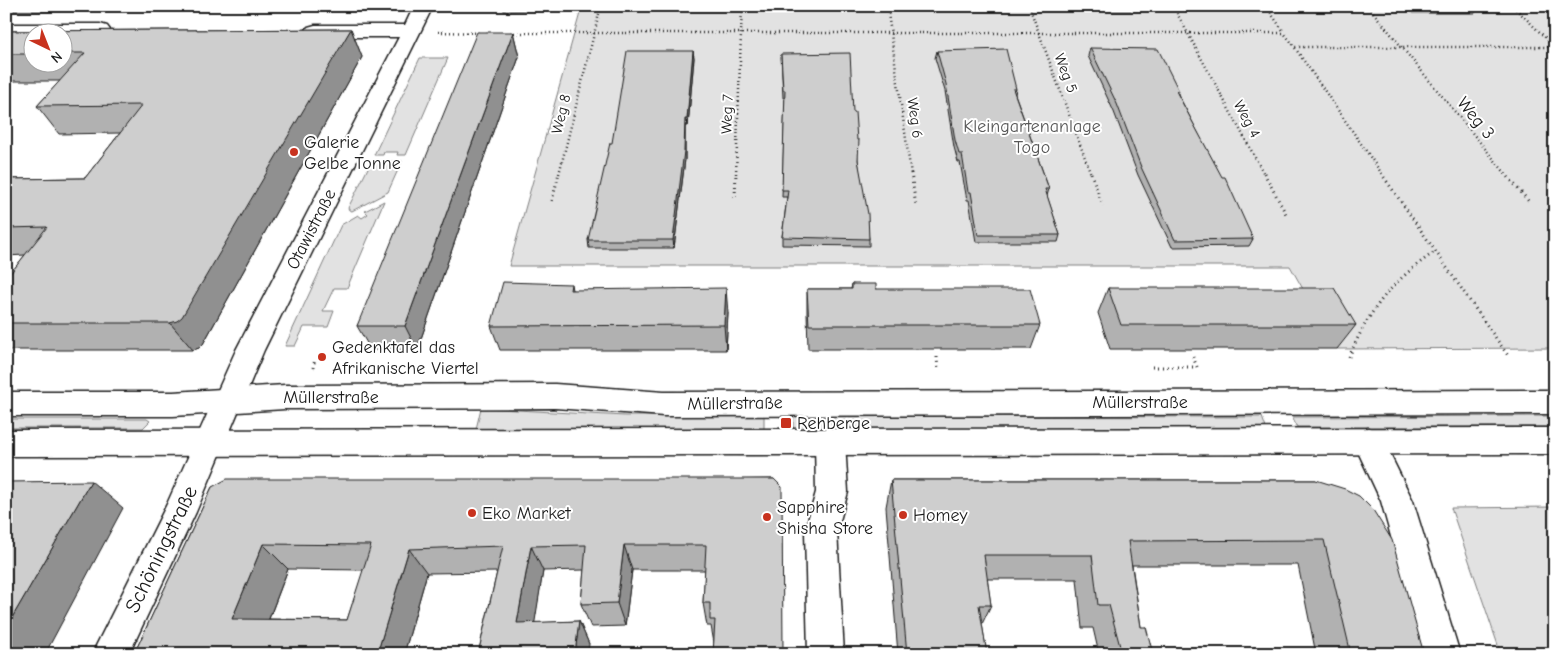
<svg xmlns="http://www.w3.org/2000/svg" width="1561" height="660" viewBox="0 0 1561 660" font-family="'Comic Neue',sans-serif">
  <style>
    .green { fill: #e2e2e2; stroke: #7f7f7f }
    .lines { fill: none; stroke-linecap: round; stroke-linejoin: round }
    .minor-casing { stroke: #1c1c1c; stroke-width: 3 }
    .primary-casing { stroke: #1c1c1c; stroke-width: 3 }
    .path-far1 { stroke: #1c1c1c; stroke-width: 2.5; stroke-dasharray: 1 3; stroke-linecap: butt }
    .path { stroke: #1c1c1c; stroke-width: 3; stroke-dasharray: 1 4; stroke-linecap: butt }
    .minor { fill: #fff; fill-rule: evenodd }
    .primary { fill: #fff; fill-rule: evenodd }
    .wall { fill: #b1b1b1; stroke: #1c1c1c; fill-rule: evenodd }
    .shaded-wall { fill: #909090; stroke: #1c1c1c }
    .building { fill: #cecece; stroke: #1c1c1c; fill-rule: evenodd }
    .poi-dot { fill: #c8321e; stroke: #fff; stroke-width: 2 }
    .labels { text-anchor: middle; stroke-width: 4; stroke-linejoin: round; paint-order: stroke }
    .far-street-label { font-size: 15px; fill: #1c1c1c; stroke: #fff }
    .street-label { font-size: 18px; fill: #1c1c1c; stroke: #fff }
    .park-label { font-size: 18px; fill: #575757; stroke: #fff }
    .poi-label { font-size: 18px; fill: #1c1c1c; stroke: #fff; text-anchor: start }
    .near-street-label { font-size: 21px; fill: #1c1c1c; stroke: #fff }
  </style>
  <rect width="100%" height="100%" fill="#fff"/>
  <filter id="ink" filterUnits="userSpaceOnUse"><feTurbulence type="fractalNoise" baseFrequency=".02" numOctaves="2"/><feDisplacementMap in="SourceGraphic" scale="10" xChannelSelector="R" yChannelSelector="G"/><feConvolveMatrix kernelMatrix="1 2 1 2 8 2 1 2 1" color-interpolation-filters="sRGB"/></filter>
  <g filter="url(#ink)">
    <g class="green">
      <path d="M582 6H1555V348L1337 349 1290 266H509Z"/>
      <path d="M420 58H448L406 155H397L398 152H384L383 155H374Z"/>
      <path d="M402 161 388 192 352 211 349 210 348 208 371 162Z"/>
      <path d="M384 201 347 288H334L323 311H334L328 327H304L295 346H285L341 225 358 215 362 218 368 214 365 211Z"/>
      <path d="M481 408 625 416H764V429H476Z"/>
      <path d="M793 416 1262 417 1266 428 793 429Z"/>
      <path d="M1555 416V427H1297L1292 417Z"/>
      <path d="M6 419H147L150 421 143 428H6Z"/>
      <path d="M1555 507V654H1501L1451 508Z"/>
    </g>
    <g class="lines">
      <defs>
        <g id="minor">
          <path d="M414 6H433L264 350 196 512 129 654H92L167 504 236 350 399 37H315L308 35 305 31 308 27 315 25H405Z"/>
          <path d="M6 24H100L107 26 110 30 107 34 62 36V32H32V36H6Z"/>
          <path d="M1368 428 1379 432 1413 501 1460 654H1424L1381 501 1353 441 1357 432Z"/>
          <path d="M830 429 841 433 845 442 848 492 837 531 844 654H808L805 531 816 492 815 442 819 433Z"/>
        </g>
        <g id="primary">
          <path d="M555 384 664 392 1555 390V414L664 416 555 408 285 409 173 416H6V392H173L285 385Z"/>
          <path d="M1555 428V454L6 456V430Z"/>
        </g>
      </defs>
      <use href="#minor" class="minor-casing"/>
      <use href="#primary" class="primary-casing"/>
      <g class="path-far1">
        <path d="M887 6 911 174"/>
        <path d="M1029 6 1091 174"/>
        <path d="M1173 6 1264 174"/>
        <path d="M1266 6 1284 32"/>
        <path d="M1368 6 1506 174"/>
        <path d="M1513 6 1555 47"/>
        <path d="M438 32 481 33"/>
        <path d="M510 33H1284L1295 47H1555"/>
        <path d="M1295 48 1382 174"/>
        <path d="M559 174 601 6"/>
        <path d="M736 174 742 6"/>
      </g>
      <g class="path">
        <path d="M911 173 916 206"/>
        <path d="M1091 173 1103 206"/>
        <path d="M1264 173 1286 214"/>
        <path d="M1381 173 1509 357"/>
        <path d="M1505 173 1530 203"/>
        <path d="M735 197 736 173"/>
        <path d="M552 201 559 173"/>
        <path d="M937 357 938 370"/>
        <path d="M1349 357C1370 308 1392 281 1436 251"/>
        <path d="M1152 367H1197L1193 357"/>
        <path d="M313 368 315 359"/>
      </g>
      <use href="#minor" class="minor"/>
      <use href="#primary" class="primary"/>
    </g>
    <g class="wall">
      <path d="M6 6H66L61 11H6Z"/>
      <path d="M348 6H391L388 10 349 11Z"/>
      <path d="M503 6H538L536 10 504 11Z"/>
      <path d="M783 6H844L783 7Z"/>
      <path d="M924 6H988V8Z"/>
      <path d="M1069 6H1133L1131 10H1070Z"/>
      <path d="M1407 6H1479L1475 13H1412Z"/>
      <path d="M351 29 362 57 203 344 199 348 193 350H6V279L25 255 6 256V179L85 178 120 133 59 134 37 106 60 81H6V31ZM32 32H62V62H32Z"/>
      <path d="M513 32 519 57 417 350H371L357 326Z"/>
      <path d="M1090 48 1179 91 1178 94 1253 239 1249 246 1172 247 1138 175 1114 112 1088 56Z"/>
      <path d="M693 51 694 58 688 126H685V159L674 248H589L588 240Z"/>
      <path d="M937 51 1016 89 1015 94 1049 189 1047 196 1060 235 1058 242H976L969 200H967L960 162H958L954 147 945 91 935 58Z"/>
      <path d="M781 54 853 112 858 160 869 239V246L782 245V237L787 197H782L785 98H783Z"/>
      <path d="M571 284 572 290 728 313 726 350H500L491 326Z"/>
      <path d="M852 284 876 289 1040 325 1031 349H808L807 313V289H851Z"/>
      <path d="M1108 288 1356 325 1337 349H1110L1098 313Z"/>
      <path d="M774 479 714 643 711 626H707L703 603 705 570H632L625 626 591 627 581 604 584 570 543 571 534 623 579 621 589 644 478 654 497 572 427 573 404 654H134L212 487ZM288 569 364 570 347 620 269 619Z"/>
      <path d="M891 480H1316L1424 654H1316L1298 565H1132L1141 627 1153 654H1099L1093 628H1082L1077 579H987L991 605 982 624 987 654H898L886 507Z"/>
    </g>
    <g class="shaded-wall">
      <path d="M58 6H66L61 11Z"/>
      <path d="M387 6H391L388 10Z"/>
      <path d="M351 29 362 57 203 344 199 348 193 350 170 323Z"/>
      <path d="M513 32 519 57 417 350 405 326Z"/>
      <path d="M693 51 694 58 688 126 687 119Z"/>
      <path d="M685 119V159L674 248 673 240Z"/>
      <path d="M726 288 728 313 726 350 724 325Z"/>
      <path d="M91 481 123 508 45 654H6V628Z"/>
      <path d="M263 544 288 569 260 642 232 619Z"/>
      <path d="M624 545 632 570 625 626 617 603Z"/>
      <path d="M531 546 543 571 531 646 517 623Z"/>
      <path d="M409 549 427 573 404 654H377Z"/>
      <path d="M579 621 589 644 588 654H575Z"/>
    </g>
    <g class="building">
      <path d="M351 29 182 317 177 321 170 323H6V279L47 227 6 228V179L85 178 142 105 37 106 85 53H62V32H32V54H6V31Z"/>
      <path d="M477 32H513L405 326H357Z"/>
      <path d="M1090 48 1158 49 1179 91H1176L1222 177H1225L1253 239 1175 240 1141 167 1117 104Z"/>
      <path d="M1006 49 1016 89H1013L1049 189H1045L1060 235H978L971 192H968L962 154H959L955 140 946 84 937 51Z"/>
      <path d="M627 51H693L687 119H685L684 151 673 240H588L610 143H612Z"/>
      <path d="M850 53 853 112H855L857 140H859L858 160 868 214 869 239 782 237 788 190H782L785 90H783L781 54Z"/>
      <path d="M503 282 571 284 570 290 726 288 724 325 491 326Z"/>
      <path d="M852 284H876V289H1030L1040 325H809L807 289H852Z"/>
      <path d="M1108 288H1334L1356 325H1121Z"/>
      <path d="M227 479H774L782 487 783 654H713L715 620H710V603H703L706 545H624L617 603 581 604 586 545 531 546 517 623 579 621 575 654H478L503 546 409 549 377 654H134L212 487ZM263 544 371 545 347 620 232 619Z"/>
      <path d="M891 480H1316L1345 489 1359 496 1373 510 1392 540 1424 654H1351L1324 540 1128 541 1141 627H1146L1153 654H1122L1109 605H1098L1092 555H984L991 605H979L987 654H907Z"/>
      <path d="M91 481 6 628V482Z"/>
    </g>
  </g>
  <g class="poi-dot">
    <circle cx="294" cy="152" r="5"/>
    <circle cx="322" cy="357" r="5"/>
    <rect x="780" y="417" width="12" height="12" rx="2.5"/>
    <circle cx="472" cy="513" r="5"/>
    <circle cx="903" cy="515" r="5"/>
    <circle cx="767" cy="517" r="5"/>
  </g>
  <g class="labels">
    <g class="far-street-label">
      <text transform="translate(1066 73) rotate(70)" y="5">Weg 5</text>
      <text transform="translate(561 114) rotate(-76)" y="5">Weg 8</text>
      <text transform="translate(727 114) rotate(-88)" y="5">Weg 7</text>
      <text transform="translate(915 118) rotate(82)" y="5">Weg 6</text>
      <text transform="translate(1247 119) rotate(62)" y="5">Weg 4</text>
    </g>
    <g class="street-label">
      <text transform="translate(1476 118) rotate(51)" y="6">Weg 3</text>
      <text transform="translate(311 229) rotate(-63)" y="6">Otawistraße</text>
      <text x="331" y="403">Müllerstraße</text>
      <text x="1140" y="408">Müllerstraße</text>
      <text transform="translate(735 403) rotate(-1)" y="6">Müllerstraße</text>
    </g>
    <g class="park-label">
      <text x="1032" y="132">Kleingartenanlage<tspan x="1032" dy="21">Togo</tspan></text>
    </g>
    <g class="poi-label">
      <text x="304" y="148">Galerie<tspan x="304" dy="21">Gelbe Tonne</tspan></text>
      <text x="332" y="353">Gedenktafel das<tspan x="332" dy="21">Afrikanische Viertel</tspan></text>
      <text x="797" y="429">Rehberge</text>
      <text x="777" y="513">Sapphire<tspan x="777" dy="21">Shisha Store</tspan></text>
      <text x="482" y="519">Eko Market</text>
      <text x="913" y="521">Homey</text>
    </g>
    <g class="near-street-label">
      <text transform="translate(161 549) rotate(-64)" y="7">Schöningstraße</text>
    </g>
  </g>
  <rect width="1561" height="660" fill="none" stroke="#fff" stroke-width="25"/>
  <rect x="12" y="12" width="1536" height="635" fill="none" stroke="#1c1c1c" stroke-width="2" filter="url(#ink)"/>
  <g transform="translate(48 48) rotate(137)"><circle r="24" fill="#ffffff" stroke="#a4a4a4"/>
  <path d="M0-4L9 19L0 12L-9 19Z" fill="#c8321e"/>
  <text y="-8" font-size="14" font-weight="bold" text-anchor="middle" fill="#1c1c1c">N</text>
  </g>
</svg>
